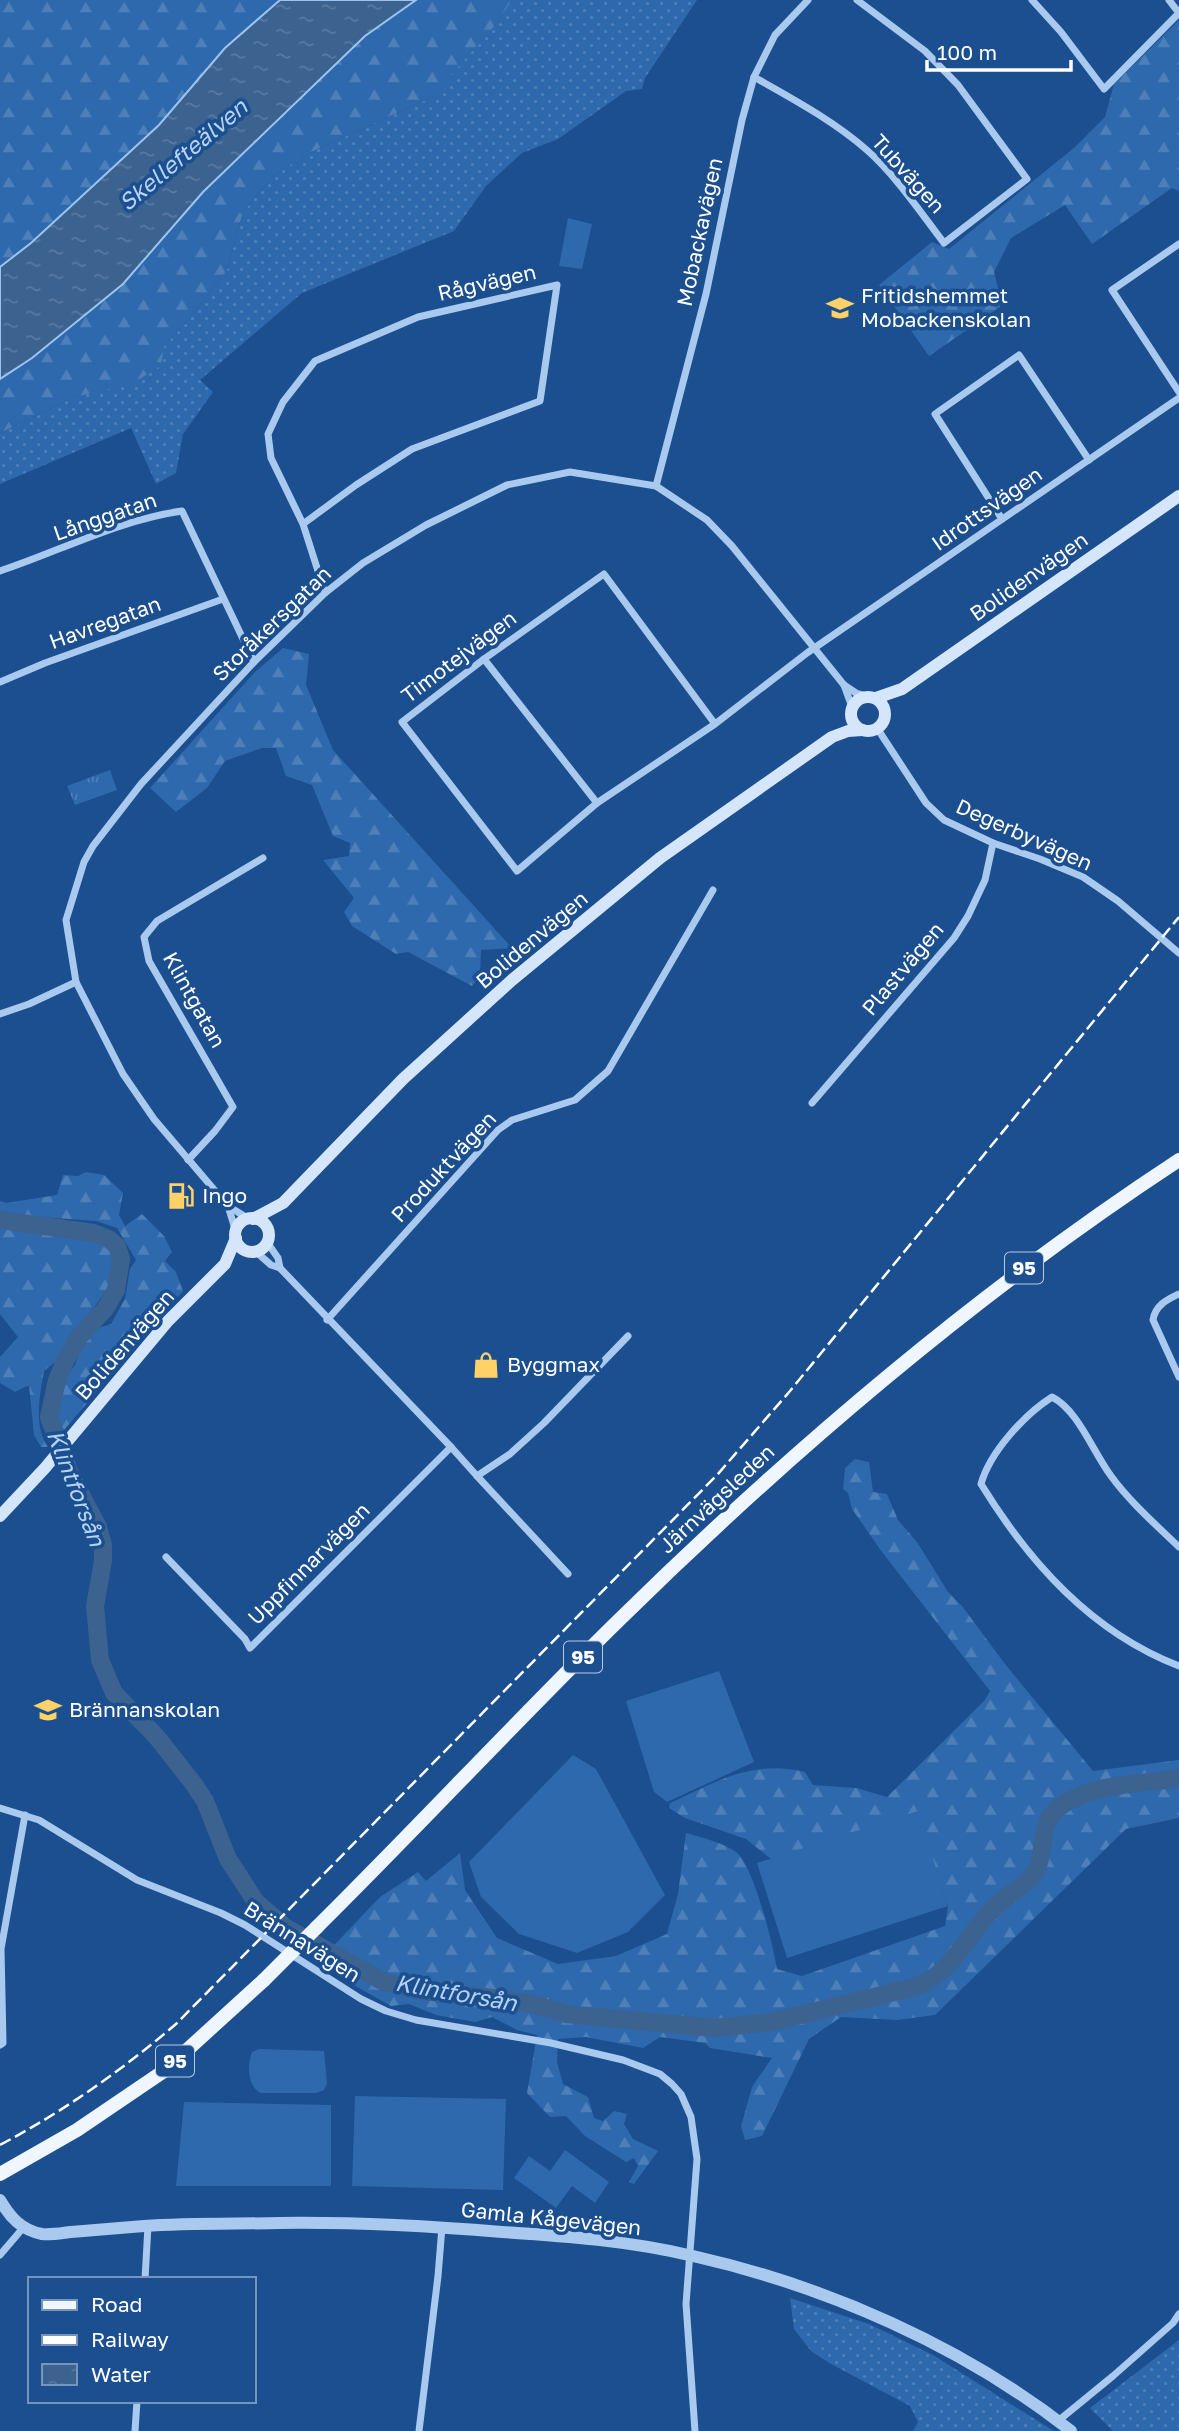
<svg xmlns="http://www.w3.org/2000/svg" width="1179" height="2431" viewBox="0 0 1179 2431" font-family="'Golos Text',sans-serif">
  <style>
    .grass { fill: url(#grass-dots) }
    .forest { fill: url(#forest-firs) }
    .park { fill: url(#park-tufts) }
    .pitch { fill: #2e69ad }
    .water { fill: url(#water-ripples); stroke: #9cc4f0; stroke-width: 2 }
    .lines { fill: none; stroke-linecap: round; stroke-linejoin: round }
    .river { stroke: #3c6290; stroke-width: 18 }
    .minor { stroke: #a9c9ee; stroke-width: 7 }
    .tertiary { stroke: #a9c9ee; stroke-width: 12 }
    .secondary { stroke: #d6e6fa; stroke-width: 12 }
    .primary { stroke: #f0f6ff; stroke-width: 14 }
    .rail { stroke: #fff; stroke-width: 2.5; stroke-dasharray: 12 5; stroke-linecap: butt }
    .primary-bridge { stroke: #f0f6ff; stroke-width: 14 }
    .labels { text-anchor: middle; stroke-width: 7; stroke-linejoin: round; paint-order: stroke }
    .shield { fill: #1b4f8f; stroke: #bbcadd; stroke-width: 2 }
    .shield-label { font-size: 19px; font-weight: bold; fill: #fff }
    .street-label { font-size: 21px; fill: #fff; stroke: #1b4f8f }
    .poi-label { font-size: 21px; fill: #fff; stroke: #1b4f8f; text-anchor: start }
    .water-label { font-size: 23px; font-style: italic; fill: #b5d3f5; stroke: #1b4f8f }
  </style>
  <defs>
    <pattern id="grass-dots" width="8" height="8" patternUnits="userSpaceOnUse" patternTransform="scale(1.75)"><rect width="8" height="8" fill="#2e69ad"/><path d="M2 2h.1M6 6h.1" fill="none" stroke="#4d80b9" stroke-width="1.8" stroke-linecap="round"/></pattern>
    <pattern id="forest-firs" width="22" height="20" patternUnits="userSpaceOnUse" patternTransform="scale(1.75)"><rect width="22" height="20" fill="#2e69ad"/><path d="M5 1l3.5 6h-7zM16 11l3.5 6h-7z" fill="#4d80b9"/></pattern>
    <pattern id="park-tufts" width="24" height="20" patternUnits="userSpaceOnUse" patternTransform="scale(1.75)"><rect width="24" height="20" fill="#2e69ad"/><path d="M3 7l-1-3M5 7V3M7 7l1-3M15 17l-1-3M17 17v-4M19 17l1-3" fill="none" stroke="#4d80b9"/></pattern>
    <pattern id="water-ripples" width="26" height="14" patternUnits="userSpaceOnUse" patternTransform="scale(1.75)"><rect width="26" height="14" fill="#3c6290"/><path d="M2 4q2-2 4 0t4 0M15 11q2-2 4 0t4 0" fill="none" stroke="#597aa1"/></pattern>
  </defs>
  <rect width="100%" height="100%" fill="#1b4f8f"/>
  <g class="grass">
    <path d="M511 0H697L645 78 642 89 626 91 558 139 522 153 486 186 454 231 302 293 200 380 213 392 183 434 176 473 156 484 131 428 0 484V433L74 397 98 390 164 346 185 324 227 270 243 212 274 175 311 152 432 97Z"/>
    <path d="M790 2298 869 2324 933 2355 1054 2431H913L918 2422 910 2406 831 2364 811 2351 794 2329Z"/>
    <path d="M1179 2340V2431H1113L1090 2408Z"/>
  </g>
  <g class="forest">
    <path d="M0 0H280L225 48 159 125 31 243 0 267Z"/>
    <path d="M416 0H512L496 24 432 97 311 152 274 175 243 212 227 270 185 324 164 346 161 366 131 384 74 397 0 433V379L32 358 123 284 203 192 365 36Z"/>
    <path d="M1179 20V191L1172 188 1092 244 1065 205 1011 238 994 272 1000 296V307L929 356 879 285 932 242 949 249 1074 148 1105 117 1114 84Z"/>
    <path d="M283 648 309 654 306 685 333 750 512 948 481 950 480 976 472 986 408 952 396 954 352 926 344 912 354 898 323 860 349 856 350 843 333 836 312 785 286 776 276 748H262L225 761 207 788 176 812 150 788 255 672Z"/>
    <path d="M86 1172 104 1175 123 1193 119 1215 125 1226 142 1214 164 1236 172 1252 165 1261 176 1272 183 1291 64 1430 57 1419 58 1402 61 1395 63 1380 75 1365 82 1343 92 1330 111 1324 125 1299 130 1269 136 1260 117 1228 96 1221 0 1214V1201L6 1203 57 1195 63 1175 78 1176Z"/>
    <path d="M0 1228 101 1241 114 1251 115 1268 108 1287 59 1359 44 1371C40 1395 33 1426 48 1447H41L34 1435 29 1385 15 1392 0 1383V1357L18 1337 0 1314Z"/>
    <path d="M855 1459 869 1462 873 1492 887 1494 898 1520 917 1542 948 1592 962 1606 1005 1664 1093 1771 1179 1760V1818L1126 1829 935 2015 897 2020 841 2017 809 2039 762 2136 745 2140 741 2126 752 2087 772 2058 710 2048 705 2043 660 2037 643 2048 586 2037 558 2039 557 2062 563 2084 588 2097 594 2118 603 2121 614 2111 627 2114 624 2124 633 2139 658 2151 634 2184 629 2182 638 2166 634 2158 626 2162 585 2136 566 2116 550 2117 527 2093 537 2035 517 2030 492 2017 475 2022 436 2015 409 2004 391 2006 350 1983 321 1959 380 1897 418 1872 426 1881 460 1853 465 1890 497 1938 558 1964 616 1956 667 1934 678 1894 686 1833C703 1838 722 1842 736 1852 754 1866 773 1945 777 1969L802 1976 945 1926 948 1906 917 1812 771 1859 746 1839 685 1818 669 1808 670 1803C716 1782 752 1759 805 1772L813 1785 856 1788 887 1797 985 1700 990 1691 882 1552 852 1509 848 1493 843 1489 845 1468Z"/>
  </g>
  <path class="park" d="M110 770 117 790 75 805 67 786Z"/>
  <g class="pitch">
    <path d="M568 218 592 224 582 269 559 266Z"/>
    <path d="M719 1671 754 1762 667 1802 654 1792 626 1701Z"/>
    <path d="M573 1755 596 1769 665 1895 628 1932 577 1953 519 1934 481 1897 469 1862Z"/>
    <path d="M918 1811 948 1906 787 1958 757 1863Z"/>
    <path d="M259 2049 324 2051 327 2084 324 2090 317 2093H261C247 2087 247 2064 252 2052Z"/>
    <path d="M355 2096 506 2099 503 2190 352 2186Z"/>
    <path d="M184 2102 331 2105V2186H176Z"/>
    <path d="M565 2150 609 2182 595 2203 572 2186 556 2208 514 2178 529 2156 550 2171Z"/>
  </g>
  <path class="water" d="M280 0H416L365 36 203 192 123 284 32 358 0 379V267L31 243 159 125 225 48Z"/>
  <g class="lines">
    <path class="river" d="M0 1220 94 1233 109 1239 117 1246 121 1259 116 1290 105 1309 79 1337 66 1359 57 1380 49 1417 71 1476 98 1527 103 1545V1561L95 1606 100 1660 114 1693 156 1736 193 1783 205 1801 228 1859 256 1902 286 1928 384 1982 422 1991 485 1997 533 2004 566 2014 713 2028 772 2022 906 1989C912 1987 920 1986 926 1982 957 1965 972 1927 998 1904 1010 1893 1030 1884 1037 1868 1046 1849 1039 1824 1057 1809 1090 1782 1139 1785 1179 1778"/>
    <g class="minor">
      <path d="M1032 0 1061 32 1104 89 1179 13 1169 0"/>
      <path d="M754 77C793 99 834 121 868 151 896 176 921 213 944 243L1027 179 958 85 925 51 857 0"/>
      <path d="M1179 244 1112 290 1179 392"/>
      <path d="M656 486 706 294 742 120 754 77 775 35 808 0"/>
      <path d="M1002 519 935 414 1019 355 1089 460"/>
      <path d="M303 524 356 485 412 449 540 401 557 285 418 317 315 361 283 402 268 434 271 458 303 524 325 593"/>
      <path d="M0 571C60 551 119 520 182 511L254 662"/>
      <path d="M484 659 597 803"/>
      <path d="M0 682 45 663 223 599"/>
      <path d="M844 685 856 693 870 697"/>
      <path d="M715 724 604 574 484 659 402 722 517 871 597 803 715 724 807 653 1179 398"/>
      <path d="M877 728 926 803 944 820 993 843 1040 859 1083 877 1118 901 1179 953"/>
      <path d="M0 1014 29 1004 76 982"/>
      <path d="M812 1103 954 938 968 916 985 880 993 843"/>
      <path d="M188 1160 215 1131 233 1107 149 961 144 937 157 921 263 858"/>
      <path d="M228 1206 249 1219"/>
      <path d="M236 1232 228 1206 154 1119 123 1074 76 982 66 920 84 862 93 846 141 784 254 662 325 593 363 563 426 525 507 485 570 472 656 486 707 520 732 546 844 685 852 707"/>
      <path d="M267 1242 278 1258 280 1268"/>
      <path d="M1179 1294C1166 1300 1155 1306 1153 1320L1179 1377"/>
      <path d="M327 1320 498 1130 512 1120 575 1100 608 1071 713 890"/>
      <path d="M451 1447 477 1476 510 1454 544 1423 628 1336"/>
      <path d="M477 1476 568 1574"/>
      <path d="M1179 1547C1155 1524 1130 1502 1111 1476 1093 1452 1078 1410 1052 1397 1024 1415 990 1452 981 1484 1029 1562 1091 1632 1179 1666"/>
      <path d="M166 1557 245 1639 250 1648 451 1447 280 1268 271 1265 255 1251"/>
      <path d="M0 1808 39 1820 137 1880 221 1913 245 1925 361 1999 386 2011 416 2020 551 2043 623 2060 660 2074 672 2084 681 2094 691 2117 697 2159 686 2304 695 2431"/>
      <path d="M0 2045 3 2043 1 1949 25 1815"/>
      <path d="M0 2255 23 2228"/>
      <path d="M145 2279 148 2226"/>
      <path d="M1058 2421 1113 2376 1173 2323 1179 2314"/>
      <path d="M135 2431 137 2401"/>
      <path d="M419 2431 438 2276 442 2227"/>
    </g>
    <path class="tertiary" d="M0 2200C10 2217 21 2230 42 2234 51 2235 62 2233 71 2232 95 2230 120 2228 144 2226 189 2223 235 2224 280 2223 354 2222 428 2226 502 2232 565 2236 631 2241 693 2256 826 2286 963 2346 1071 2431"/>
    <g class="secondary">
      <circle cx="868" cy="714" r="17"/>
      <path d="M876 698 902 689 1179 496"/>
      <circle cx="252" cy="1235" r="17"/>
      <path d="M253 1219 283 1203 403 1079 512 980 660 858 832 737 848 731 862 730"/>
      <path d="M0 1516 45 1468 168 1321 225 1264 236 1238"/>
    </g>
    <g class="primary">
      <path d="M317 1927C419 1826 516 1721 619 1620 791 1451 976 1293 1179 1160"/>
      <path d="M0 2174 77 2130 164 2071 264 1980"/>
    </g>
    <path class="rail" d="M0 2145C64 2111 121 2071 176 2024L717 1475 790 1391 1179 917"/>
    <path class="primary-bridge" d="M264 1980 317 1927"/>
  </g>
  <defs>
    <symbol id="school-bare" viewBox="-9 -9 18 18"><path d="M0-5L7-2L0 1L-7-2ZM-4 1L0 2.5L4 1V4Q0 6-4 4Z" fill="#ffd166" stroke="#1b4f8f" stroke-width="2.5" paint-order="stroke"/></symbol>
    <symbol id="fuel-bare" viewBox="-9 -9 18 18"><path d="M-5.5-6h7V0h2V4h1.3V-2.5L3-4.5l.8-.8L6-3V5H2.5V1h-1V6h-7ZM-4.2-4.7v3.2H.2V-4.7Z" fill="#ffd166" stroke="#1b4f8f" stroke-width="2.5" paint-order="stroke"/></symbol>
    <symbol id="shop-bare" viewBox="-9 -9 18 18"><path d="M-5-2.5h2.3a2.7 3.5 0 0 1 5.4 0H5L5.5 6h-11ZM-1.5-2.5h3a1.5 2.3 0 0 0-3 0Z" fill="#ffd166" stroke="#1b4f8f" stroke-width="2.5" paint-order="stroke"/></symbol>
  </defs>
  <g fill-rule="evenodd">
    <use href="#school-bare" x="821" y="289" width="38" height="38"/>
    <use href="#fuel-bare" x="162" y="1177" width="38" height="38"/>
    <use href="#shop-bare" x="467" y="1346" width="38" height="38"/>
    <use href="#school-bare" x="29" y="1691" width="38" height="38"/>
  </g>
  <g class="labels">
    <g class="shield">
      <rect x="1005" y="1252.5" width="38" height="31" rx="5"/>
      <rect x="564" y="1641.5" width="38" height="31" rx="5"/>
      <rect x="156" y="2045.5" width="38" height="31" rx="5"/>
    </g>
    <g class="shield-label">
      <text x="1024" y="1275">95</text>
      <text x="583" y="1664">95</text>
      <text x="175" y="2068">95</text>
    </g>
    <g class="street-label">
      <text transform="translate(908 174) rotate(48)" y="7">Tubvägen</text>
      <text transform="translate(700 232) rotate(-78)" y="7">Mobackavägen</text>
      <text transform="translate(487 283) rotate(-13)" y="7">Rågvägen</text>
      <text transform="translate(987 509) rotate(-35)" y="7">Idrottsvägen</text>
      <text transform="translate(105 517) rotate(-19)" y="7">Långgatan</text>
      <text transform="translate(1029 577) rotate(-35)" y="7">Bolidenvägen</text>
      <text transform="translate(105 623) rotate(-20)" y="7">Havregatan</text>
      <text transform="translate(272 624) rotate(-44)" y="7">Storåkersgatan</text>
      <text transform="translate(459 657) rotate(-37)" y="7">Timotejvägen</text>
      <text transform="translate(1024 835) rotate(24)" y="7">Degerbyvägen</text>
      <text transform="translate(532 940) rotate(-40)" y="7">Bolidenvägen</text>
      <text transform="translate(903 969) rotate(-50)" y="7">Plastvägen</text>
      <text transform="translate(194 1000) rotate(61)" y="7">Klintgatan</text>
      <text transform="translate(444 1167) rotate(-47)" y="7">Produktvägen</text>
      <text transform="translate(125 1345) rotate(-49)" y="7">Bolidenvägen</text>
      <text transform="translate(717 1499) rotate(-43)" y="7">Järnvägsleden</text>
      <text transform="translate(309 1564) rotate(-45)" y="7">Uppfinnarvägen</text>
      <text transform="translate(302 1942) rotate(32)" y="7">Brännavägen</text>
      <text transform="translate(551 2219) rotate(6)" y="7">Gamla Kågevägen</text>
    </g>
    <g class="poi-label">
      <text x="861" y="303">Fritidshemmet<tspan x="861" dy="24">Mobackenskolan</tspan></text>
      <text x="202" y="1203">Ingo</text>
      <text x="507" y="1372">Byggmax</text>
      <text x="69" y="1717">Brännanskolan</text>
    </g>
    <g class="water-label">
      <text transform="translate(183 155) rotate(-40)" y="8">Skellefteälven</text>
      <text transform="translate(76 1488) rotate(69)" y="8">Klintforsån</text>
      <text transform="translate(456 1993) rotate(10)" y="8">Klintforsån</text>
    </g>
  </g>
  <rect x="28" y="2277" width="228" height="126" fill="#1b4f8f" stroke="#7695bc" stroke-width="2"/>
  <rect x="42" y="2300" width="35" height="10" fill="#f0f6ff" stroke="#7695bc" stroke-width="2"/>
  <text x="91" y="2312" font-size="21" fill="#ffffff">Road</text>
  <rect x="42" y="2335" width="35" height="10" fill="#ffffff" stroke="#7695bc" stroke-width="2"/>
  <text x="91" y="2347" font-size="21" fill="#ffffff">Railway</text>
  <rect x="42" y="2364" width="35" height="21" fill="url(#water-ripples)" stroke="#7695bc" stroke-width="2"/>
  <text x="91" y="2382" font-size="21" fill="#ffffff">Water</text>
  <path d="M927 60v10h144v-10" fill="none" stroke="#ffffff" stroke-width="3.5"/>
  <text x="937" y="60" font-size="21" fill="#ffffff" stroke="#1b4f8f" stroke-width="5" paint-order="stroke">100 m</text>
</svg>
